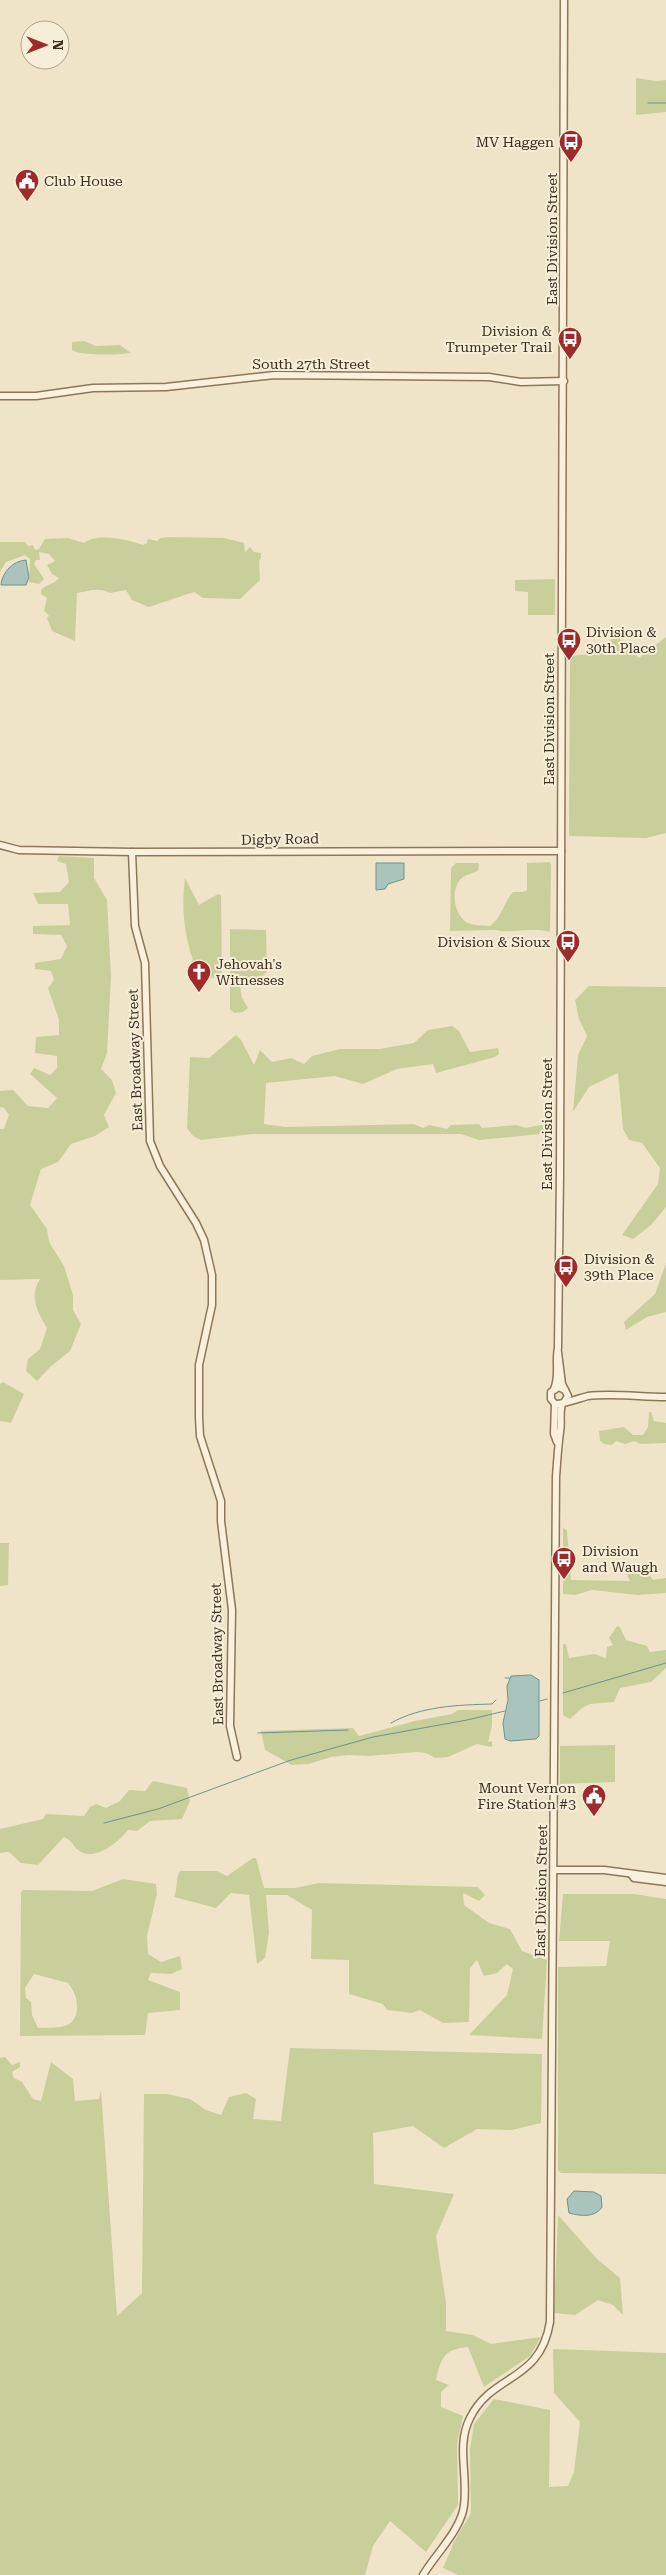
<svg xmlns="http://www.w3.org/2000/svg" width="666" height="2575" viewBox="0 0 666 2575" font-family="'Roboto Serif',serif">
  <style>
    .green { fill: #c9cf9b; fill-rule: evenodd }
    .water { fill: #a9c4bc; stroke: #6f938a }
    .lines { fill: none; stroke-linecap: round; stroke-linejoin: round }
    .stream { stroke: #6f938a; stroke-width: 1 }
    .tertiary-casing { stroke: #8d765c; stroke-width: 9 }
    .tertiary { stroke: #faf1dc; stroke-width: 6 }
    .labels { text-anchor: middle; stroke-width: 4; stroke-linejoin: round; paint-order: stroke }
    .poi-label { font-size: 14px; fill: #3d2e20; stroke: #f7eed8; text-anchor: start }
    .street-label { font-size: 14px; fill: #3d2e20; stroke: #f7eed8 }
  </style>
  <rect width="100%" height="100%" fill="#f0e4c8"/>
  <g class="green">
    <path d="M636 78 656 81 666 80V112L636 115Z"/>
    <path d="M84 341 96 346 120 345 131 353C120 355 80 356 72 350V342Z"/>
    <path d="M172 537 224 538 244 543 245 552 250 547 254 552 261 553V558L259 561 260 580 240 599 203 598 194 592 149 607 132 600 126 590 110 593C99 587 89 591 77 593L75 641 52 631 47 618 49 616 44 610 47 598 41 594V590C47 583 54 585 59 578L52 574 47 565 55 561 49 554 39 552 40 560H36L34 564 44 579 39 584 29 582 30 559 25 555 6 562 0 572V542H25L28 546 33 545 35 550 39 549 45 539 68 538 84 543C98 532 128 540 143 545L147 543 148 539 157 541 160 538Z"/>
    <path d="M555 579V615H528V592L515 591V580Z"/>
    <path d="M617 636 639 658 666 637V833L646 838 569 836 570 656 589 654Z"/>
    <path d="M59 856 94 858V878L107 900 111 977 107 1053 101 1069 112 1080 116 1093 104 1115 109 1127 95 1136 71 1144 58 1162 41 1169 30 1205 47 1229 49 1242 64 1266 73 1295V1310L81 1324 70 1351 50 1367 37 1381 26 1371 28 1359 40 1349 47 1328C37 1312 29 1296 40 1279L0 1280V1129H4L9 1115 4 1108 0 1107V1091L13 1090 28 1106 48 1108 57 1098 30 1074 34 1068 50 1075 57 1068V1056L35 1053 36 1037 59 1035V1020L48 988 54 980 51 971 35 969V963L61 959 67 946 61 935 33 934V926L70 925 68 904H38L33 893 60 892 69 882 66 864 57 861Z"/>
    <path d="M549 862 551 864 550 932C533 927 506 934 496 930L450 931 451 868 456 863H479L478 871C473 873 468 874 463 877 450 887 453 913 466 922 473 926 482 925 490 926 503 916 503 903 513 892H523L527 890V863Z"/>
    <path d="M185 878 199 905 218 894 221 895 222 975C209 980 201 979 188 975L187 967 193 960C184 934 181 906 185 878Z"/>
    <path d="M230 929 266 930 267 972 257 981H247L240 986 242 998 248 1008 243 1012 234 1013 230 1009Z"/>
    <path d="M589 986 666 987V1207L651 1225 633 1239 622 1235 658 1184 660 1168 642 1143 629 1140 623 1129 618 1073 589 1087 573 1112 578 1055 587 1036 579 1019 575 1000Z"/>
    <path d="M452 1026 459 1031 470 1052 498 1048 499 1054 495 1057 436 1073 433 1064 397 1069 363 1084 335 1076 266 1083 264 1124 285 1127 414 1124 423 1128 429 1125 447 1129 451 1125 479 1124 482 1128 517 1125 526 1128 541 1125 549 1128 550 1133 479 1140 461 1134H253L201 1140 193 1136 187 1128 190 1057 209 1058 236 1035 241 1040 254 1065 260 1050 272 1062 291 1058 304 1064 312 1056 340 1049H379L414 1043 428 1030Z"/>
    <path d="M666 1263V1312L647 1317 626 1330 624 1322 655 1294Z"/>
    <path d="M3 1382 24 1394 11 1423 0 1421V1384Z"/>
    <path d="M649 1412H651L654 1421 666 1423V1443L641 1444 634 1441 625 1444 616 1441 612 1445 604 1444 600 1441 599 1431 624 1427 633 1435H643L648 1427Z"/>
    <path d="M563 1528 567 1530 571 1580 630 1581 627 1575 634 1569 648 1573 653 1580 666 1578V1593L638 1595 592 1590 575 1595 563 1594Z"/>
    <path d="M0 1543H9L8 1585 0 1586Z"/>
    <path d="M617 1626 620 1627 626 1640 647 1646 650 1652 666 1650V1668L651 1682 620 1688 614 1702 590 1704 582 1708 570 1719 563 1715V1644H566L569 1658 594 1654 606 1658 607 1647 613 1645 609 1638Z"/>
    <path d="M458 1710H492V1726L488 1742 492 1741V1747L477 1744 448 1757 435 1758 426 1753 417 1752 369 1756 349 1755 331 1757 309 1764 292 1765 265 1750 261 1731 353 1728 359 1736 415 1721 452 1714Z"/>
    <path d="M615 1745V1782L560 1784V1746Z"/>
    <path d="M153 1781 187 1788 190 1801 182 1819 150 1821 137 1831 128 1830C119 1842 93 1863 78 1850 72 1845 73 1841 64 1837L38 1865 21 1863 9 1852 0 1853V1829L43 1819 46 1814 84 1816 90 1807 96 1804 106 1808 120 1801 129 1790 145 1791Z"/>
    <path d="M253 1858H256L264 1888H295L319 1883 478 1887 485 1895 479 1901 463 1893 464 1905 489 1923 510 1929 522 1951 547 1960 542 2039 469 2035 507 1995 513 1969 507 1964 497 1973 484 1976 477 1960 470 1968 469 2022 443 2023 420 2010 412 2013 387 2010 383 2004 349 1994V1960L311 1959 312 1910 287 1895H266L269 1933 265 1958 257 1964 249 1895 231 1893 216 1908 174 1897C178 1888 175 1879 180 1871H217L227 1876Z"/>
    <path d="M123 1879 156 1884 157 1894 147 1936 148 1954 161 1962 180 1956 182 1969 171 1974 151 1973 148 1980 180 1992V2010L148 2013 145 2035 20 2036 21 1892 23 1890 92 1891ZM34 1974 68 1983C74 1991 77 1997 77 2008 76 2031 55 2027 38 2028L32 2015 31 2002 26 1998 25 1988Z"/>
    <path d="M563 1894H634L666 1899V2174L561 2173 558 2170V1967L606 1966 610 1941H559Z"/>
    <path d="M290 2048 542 2054 541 2123 512 2130 477 2129 444 2148 413 2126 373 2133 374 2184 454 2194 436 2236 446 2303V2331L473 2335 491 2344 541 2337 530 2356 484 2387 468 2347C444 2349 441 2358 436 2380L449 2385 441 2392V2407L463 2416 457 2445 458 2505 426 2552 390 2521 373 2546 365 2575H0V2058L5 2057 12 2065 20 2062V2067L12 2072 14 2078 22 2082 33 2099 41 2101 51 2062 73 2079 75 2101 99 2099 101 2090 117 2316 142 2293 144 2094H167L190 2099 206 2110 221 2115 229 2097 246 2093 256 2099 253 2119 281 2121Z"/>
    <path d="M558 2215 597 2259 620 2278 623 2315 613 2305 598 2300 575 2315 554 2313Z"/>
    <path d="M553 2349 666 2353V2575H458L443 2568 455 2540 471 2513 470 2449 474 2424 494 2399 550 2410 549 2487 568 2486 574 2472 580 2422 554 2393Z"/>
  </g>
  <g class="water">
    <path d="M26 560 29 577 26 585H1C2 572 13 561 26 560Z"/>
    <path d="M376 863H404V879L388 884 385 889 376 890Z"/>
    <path d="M531 1675 539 1680V1736L536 1739 510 1741 505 1739 503 1723 508 1700 507 1686 511 1676Z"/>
    <path d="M574 2191 594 2192 601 2196 602 2207C595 2218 580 2216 569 2213L567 2199Z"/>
  </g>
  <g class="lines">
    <g class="stream">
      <path d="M648 103H666"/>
      <path d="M505 1678H510"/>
      <path d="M563 1693 666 1663"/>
      <path d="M540 1701 547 1699"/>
      <path d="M391 1723C421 1706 458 1705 492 1704L496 1700"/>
      <path d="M258 1733 348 1730"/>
      <path d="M104 1823 158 1809 291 1760 373 1737 467 1720 505 1711"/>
    </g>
    <defs>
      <g id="tertiary">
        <path d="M0 396H36L93 388 166 387 275 375 489 377 521 382 564 381"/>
        <path d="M0 845 19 850 132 852 561 851"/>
        <path d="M132 852 135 926 145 963 150 1141 160 1166 196 1223 204 1240 212 1275V1305L199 1365V1417L200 1436 221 1501V1521L232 1610 230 1726 237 1757"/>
        <path d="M558 1352 562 1384 568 1396 565 1401"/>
        <path d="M554 1389C560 1377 555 1361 558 1348L560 1174 564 0"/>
        <path d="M565 1390 559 1387 551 1392V1399L555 1404C561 1405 580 1398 588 1396 613 1393 641 1397 666 1397"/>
        <path d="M555 1404 554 1434 557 1442"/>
        <path d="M555 1870H604L666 1878"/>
        <path d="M631 1874 634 1878 666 1882"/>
        <path d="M423 2575C435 2555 457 2534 463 2511 470 2480 455 2447 470 2418 492 2373 540 2383 550 2322L556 1477C557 1462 558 1447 560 1432 562 1422 559 1414 562 1404"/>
      </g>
    </defs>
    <use href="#tertiary" class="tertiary-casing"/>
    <use href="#tertiary" class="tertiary"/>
  </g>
  <defs>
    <symbol id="bus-pin" viewBox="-11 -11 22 30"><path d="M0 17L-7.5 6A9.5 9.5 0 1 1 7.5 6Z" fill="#9e2a2b" stroke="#f7eed8"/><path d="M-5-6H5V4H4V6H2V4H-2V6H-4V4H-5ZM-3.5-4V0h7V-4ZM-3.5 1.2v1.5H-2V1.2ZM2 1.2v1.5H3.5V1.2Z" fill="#fff"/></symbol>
    <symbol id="civic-pin" viewBox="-11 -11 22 30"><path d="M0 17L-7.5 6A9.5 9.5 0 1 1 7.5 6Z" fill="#9e2a2b" stroke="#f7eed8"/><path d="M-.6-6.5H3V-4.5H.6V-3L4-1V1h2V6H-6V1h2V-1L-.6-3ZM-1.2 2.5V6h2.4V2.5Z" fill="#fff"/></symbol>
    <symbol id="church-pin" viewBox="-11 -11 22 30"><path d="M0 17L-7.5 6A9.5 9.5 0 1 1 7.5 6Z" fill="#9e2a2b" stroke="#f7eed8"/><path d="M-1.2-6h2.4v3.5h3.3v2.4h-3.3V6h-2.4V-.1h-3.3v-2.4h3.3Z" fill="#fff"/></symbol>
  </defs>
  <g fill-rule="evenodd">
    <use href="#bus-pin" x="557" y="128" width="28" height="38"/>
    <use href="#civic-pin" x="13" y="167" width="28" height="38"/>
    <use href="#bus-pin" x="556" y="325" width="28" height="38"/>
    <use href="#bus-pin" x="555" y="626" width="28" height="38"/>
    <use href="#bus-pin" x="554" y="928" width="28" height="38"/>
    <use href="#church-pin" x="185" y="958" width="28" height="38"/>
    <use href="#bus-pin" x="552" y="1253" width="28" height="38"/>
    <use href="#bus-pin" x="550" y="1545" width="28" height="38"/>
    <use href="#civic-pin" x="580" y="1782" width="28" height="38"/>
  </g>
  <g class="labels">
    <g class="poi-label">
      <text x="554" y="147" text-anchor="end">MV Haggen</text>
      <text x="44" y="186">Club House</text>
      <text x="552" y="336" text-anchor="end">Division &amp;<tspan x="552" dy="16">Trumpeter Trail</tspan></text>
      <text x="586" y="637">Division &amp;<tspan x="586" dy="16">30th Place</tspan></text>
      <text x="550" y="947" text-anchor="end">Division &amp; Sioux</text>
      <text x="216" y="969">Jehovah's<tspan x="216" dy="16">Witnesses</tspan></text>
      <text x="584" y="1264">Division &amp;<tspan x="584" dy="16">39th Place</tspan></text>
      <text x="582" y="1556">Division<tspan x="582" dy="16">and Waugh</tspan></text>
      <text x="576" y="1793" text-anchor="end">Mount Vernon<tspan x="576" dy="16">Fire Station #3</tspan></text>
    </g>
    <g class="street-label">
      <text transform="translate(552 239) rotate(-90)" y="5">East Division Street</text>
      <text x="311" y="369">South 27th Street</text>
      <text transform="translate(549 719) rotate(-90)" y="5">East Division Street</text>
      <text transform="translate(280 839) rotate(-1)" y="5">Digby Road</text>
      <text transform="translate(135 1060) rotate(-92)" y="5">East Broadway Street</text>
      <text transform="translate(547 1124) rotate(-90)" y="5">East Division Street</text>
      <text transform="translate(217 1654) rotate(-91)" y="5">East Broadway Street</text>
      <text transform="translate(541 1891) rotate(-89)" y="5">East Division Street</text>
    </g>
  </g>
  <g transform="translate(45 45) rotate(90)"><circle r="24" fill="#f7eed8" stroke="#ada18e"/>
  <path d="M0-4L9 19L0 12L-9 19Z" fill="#9e2a2b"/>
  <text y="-8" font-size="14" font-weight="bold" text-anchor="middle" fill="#3d2e20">N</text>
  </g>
</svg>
